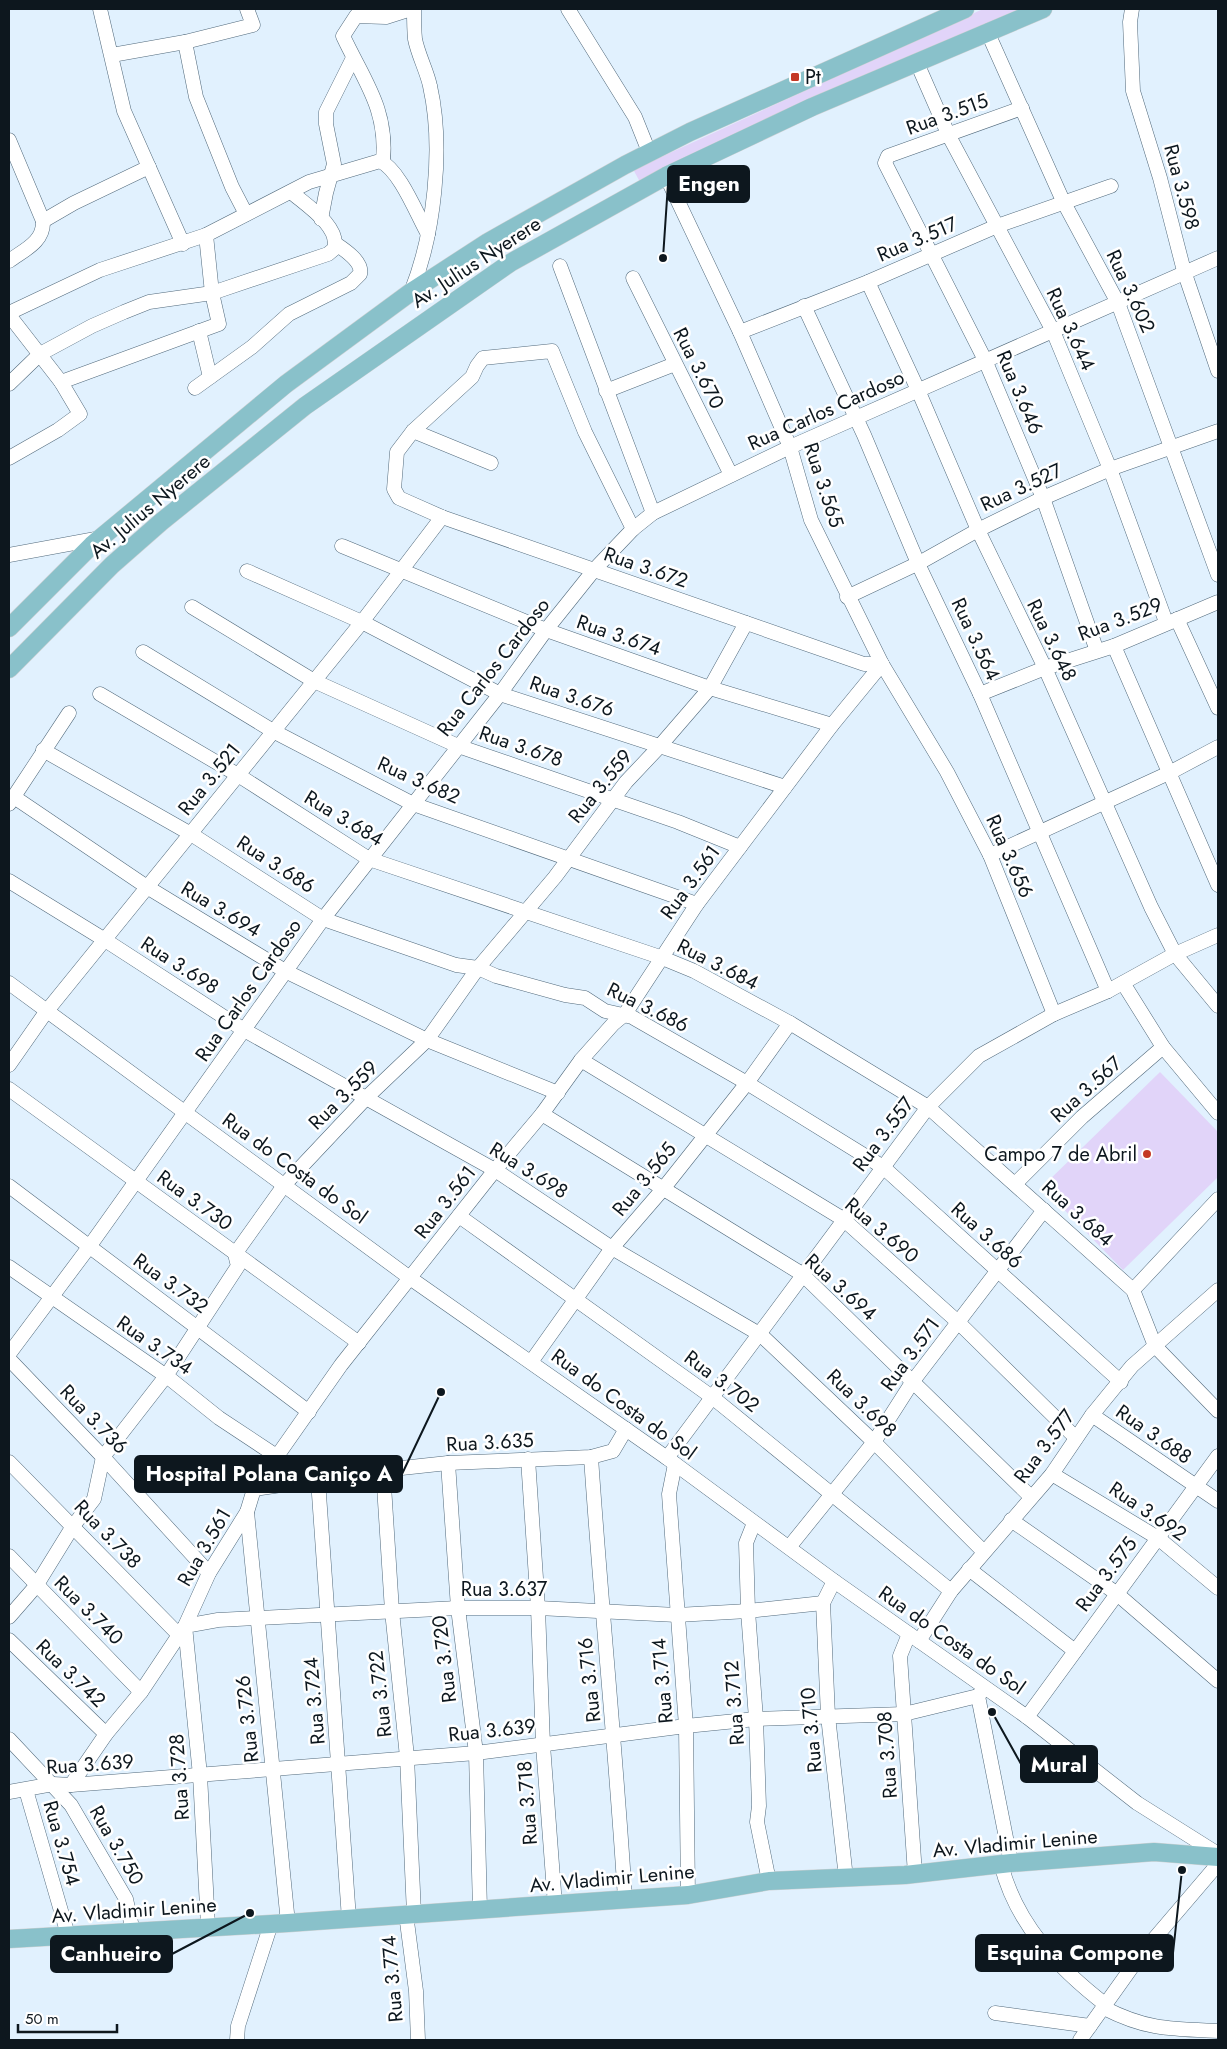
<svg xmlns="http://www.w3.org/2000/svg" width="1227" height="2049" viewBox="0 0 1227 2049" font-family="Jost,sans-serif">
  <style>
    .green { fill: #e1d4f9 }
    .lines { fill: none; stroke-linecap: round; stroke-linejoin: round }
    .minor-casing { stroke: #526a7c; stroke-width: 15 }
    .major-casing { stroke: #cfd1d2; stroke-width: 19 }
    .minor { stroke: #fff; stroke-width: 14 }
    .major { stroke: #89c1ca; stroke-width: 18 }
    .poi-dot { fill: #c43825; stroke: #fff; stroke-width: 2 }
    .labels { text-anchor: middle; stroke-width: 5; stroke-linejoin: round; paint-order: stroke }
    .poi-label { font-size: 20px; fill: #0d171e; stroke: #fff; text-anchor: start }
    .street-label { font-size: 20px; fill: #0d171e; stroke: #fff }
    .leader { fill: none; stroke: #0d171e; stroke-width: 2 }
    .callout-dot { fill: #0d171e; stroke: #fff; stroke-width: 2 }
    .callout { fill: #0d171e; stroke: #0d171e; stroke-width: 2 }
    .callout-label { font-size: 21px; text-anchor: middle; font-weight: bold; fill: #fff }
  </style>
  <rect width="100%" height="100%" fill="#e1f1fe"/>
  <g class="green">
    <path d="M983 9H1030L640 182 634 171 637 168Z"/>
    <path d="M1160 1072 1218 1132V1177L1123 1270 1042 1187Z"/>
  </g>
  <g class="lines">
    <defs>
      <g id="minor">
        <path d="M100 9 124 111 183 244"/>
        <path d="M568 9 635 117 649 152"/>
        <path d="M1132 9 1130 22 1133 91 1160 178 1184 271 1218 371"/>
        <path d="M987 31 1063 201 1118 303 1218 575"/>
        <path d="M185 42 196 97 232 187 246 214"/>
        <path d="M112 55 185 42 253 25 247 9"/>
        <path d="M917 63 949 136 1053 331 1110 469 1166 622"/>
        <path d="M1022 108 888 156 885 163 985 360 1043 498 1097 651"/>
        <path d="M9 140 43 221C44 242 24 250 9 261"/>
        <path d="M383 162C388 109 364 81 343 36L356 16 386 17 411 9"/>
        <path d="M666 176 740 332 790 447 811 520 882 664 947 772 990 855 1054 1014"/>
        <path d="M321 219 326 193 334 164 326 124V112L353 58"/>
        <path d="M43 221 74 203 149 167"/>
        <path d="M560 266 653 513"/>
        <path d="M633 278 731 475"/>
        <path d="M868 282 918 390 978 530 1045 668 1151 907 1175 954 1218 1006"/>
        <path d="M411 292C434 235 444 148 430 86 427 71 418 55 415 39 414 29 414 19 414 9"/>
        <path d="M804 306 864 435 920 568 980 694 1108 991"/>
        <path d="M9 313 100 270 206 235 309 182 380 161C400 170 417 215 428 234"/>
        <path d="M9 315 61 382 80 414 58 430 9 458"/>
        <path d="M199 331 210 377"/>
        <path d="M740 332 868 282 997 226 1111 186"/>
        <path d="M61 382 219 324 212 293 206 235"/>
        <path d="M9 384 40 354 92 326 124 312 149 302 212 293 328 254 334 249C341 227 306 205 291 192"/>
        <path d="M195 388 252 347 289 314 351 283 360 274C363 262 345 250 336 244"/>
        <path d="M606 391 675 364"/>
        <path d="M413 431 491 463"/>
        <path d="M633 529 585 432 552 351 483 358 477 366 472 377 413 431 397 452 394 489 399 498 442 517 864 664H882"/>
        <path d="M342 546 546 630 710 688 832 725"/>
        <path d="M9 555 101 538"/>
        <path d="M247 571 362 622 500 694 785 787"/>
        <path d="M847 597 919 563 978 530 1043 498 1110 469 1218 431"/>
        <path d="M192 607 314 681 458 746 678 822 740 847"/>
        <path d="M1177 619 1218 708"/>
        <path d="M1114 646 1218 885"/>
        <path d="M143 652 273 731 413 804 697 904"/>
        <path d="M100 694 238 775 369 859 660 957 694 971 790 1023 928 1107 1133 1290 1155 1346 1218 1411"/>
        <path d="M980 694 1045 668 1114 646 1218 602"/>
        <path d="M43 750 191 834 323 919 456 965 478 968 496 976 565 995 585 998 605 1011 632 1017 747 1083 883 1167 1121 1382"/>
        <path d="M14 797 147 887 285 971 427 1040 558 1093"/>
        <path d="M9 804 69 713"/>
        <path d="M990 855 1171 772 1218 747"/>
        <path d="M9 881 105 940 244 1030 495 1170 612 1248 761 1335 874 1442 983 1551"/>
        <path d="M9 983 410 1278 667 1458 834 1581 1027 1717 1137 1803 1218 1854"/>
        <path d="M1123 983 1163 1047 1218 1113"/>
        <path d="M581 1060 843 1219 959 1323 1076 1438"/>
        <path d="M9 1065 46 1012 362 622 442 517"/>
        <path d="M9 1089 359 1343"/>
        <path d="M542 1114 802 1274 1031 1497"/>
        <path d="M1016 1183 1082 1117 1163 1047"/>
        <path d="M9 1186 309 1412"/>
        <path d="M459 1216 712 1397 951 1591"/>
        <path d="M9 1267 169 1378 219 1418 278 1457"/>
        <path d="M1133 1290 1218 1199"/>
        <path d="M9 1354 89 1247 323 919 500 694 546 630 594 570 633 529 653 513 790 447 1218 258"/>
        <path d="M9 1359 103 1457 209 1573"/>
        <path d="M531 1362 612 1248 663 1189 747 1083 790 1023"/>
        <path d="M1092 1415 1218 1501"/>
        <path d="M591 1457C601 1605 616 1752 625 1899"/>
        <path d="M667 1458 928 1107 979 1056 1054 1014 1108 991 1175 954 1218 935"/>
        <path d="M528 1459 538 1608 543 1745 555 1905"/>
        <path d="M9 1462 178 1634"/>
        <path d="M448 1463 458 1608 476 1753 480 1910"/>
        <path d="M675 1464 669 1494 686 1726 688 1895"/>
        <path d="M383 1470 392 1611 407 1757 414 1914"/>
        <path d="M1052 1474 1158 1538 1218 1588"/>
        <path d="M318 1480 349 1919"/>
        <path d="M254 1489 383 1470 448 1463 591 1457 613 1451 626 1429"/>
        <path d="M247 1512 288 1923"/>
        <path d="M1011 1520 1116 1593 1218 1681"/>
        <path d="M754 1523 746 1543 748 1611 756 1719 759 1806 757 1822 769 1881"/>
        <path d="M790 1546 874 1442 913 1381 1044 1210"/>
        <path d="M9 1556 141 1692"/>
        <path d="M969 1569 1075 1651"/>
        <path d="M834 1581 823 1603 828 1716 846 1878"/>
        <path d="M9 1617 36 1586 73 1526 94 1499 103 1457 166 1376 238 1266 235 1254 285 1184 366 1098 427 1040 478 968 555 877 626 782 659 747 710 688 746 623"/>
        <path d="M909 1634 900 1656 915 1874"/>
        <path d="M9 1640 106 1734"/>
        <path d="M919 1641 951 1591 1052 1474 1092 1415 1132 1366 1218 1290"/>
        <path d="M984 1689 978 1696 1011 1863"/>
        <path d="M1027 1717 1218 1456"/>
        <path d="M9 1739 71 1805 126 1899 133 1932"/>
        <path d="M71 1785 106 1734 141 1692 185 1626 209 1573 247 1512 254 1489 341 1365 495 1170 542 1114 581 1060 613 1024 625 1014 697 904 832 725 882 664"/>
        <path d="M26 1790 68 1935"/>
        <path d="M9 1792 53 1784 71 1785 476 1753 686 1726 756 1719 904 1714 978 1696"/>
        <path d="M1001 1864C1016 1924 1058 1968 1106 2005"/>
        <path d="M406 1914 416 1991 418 2040"/>
        <path d="M208 1926 200 1775 185 1626 218 1620 458 1608H538L677 1615 748 1611 823 1603"/>
        <path d="M1104 2008C1147 2030 1171 2029 1218 2031"/>
        <path d="M995 2013 1090 2026"/>
        <path d="M237 2040 238 2026 271 1924"/>
        <path d="M1080 2040 1142 1953 1218 1864"/>
      </g>
      <g id="major">
        <path d="M9 628 92 545 286 384 411 292 488 242 625 165 690 132 965 9"/>
        <path d="M9 669 112 565 161 522 305 406 510 263 666 176 812 107 1043 9"/>
        <path d="M9 1939 288 1923 688 1895 769 1881 905 1875 1011 1863 1154 1852 1218 1857"/>
      </g>
    </defs>
    <use href="#minor" class="minor-casing"/>
    <use href="#major" class="major-casing"/>
    <use href="#minor" class="minor"/>
    <use href="#major" class="major"/>
  </g>
  <g class="poi-dot">
    <rect x="790" y="72" width="10" height="10" rx="2.5"/>
    <circle cx="1147" cy="1154" r="5"/>
  </g>
  <g class="labels">
    <g class="poi-label">
      <text x="805" y="84">Pt</text>
      <text x="1137" y="1161" text-anchor="end">Campo 7 de Abril</text>
    </g>
    <g class="street-label">
      <text transform="translate(947 114) rotate(-20)" y="7">Rua 3.515</text>
      <text transform="translate(1182 187) rotate(75)" y="7">Rua 3.598</text>
      <text transform="translate(917 239) rotate(-23)" y="7">Rua 3.517</text>
      <text transform="translate(476 262) rotate(-33)" y="7">Av. Julius Nyerere</text>
      <text transform="translate(1131 291) rotate(65)" y="7">Rua 3.602</text>
      <text transform="translate(1071 329) rotate(65)" y="7">Rua 3.644</text>
      <text transform="translate(699 368) rotate(63)" y="7">Rua 3.670</text>
      <text transform="translate(1020 392) rotate(67)" y="7">Rua 3.646</text>
      <text transform="translate(826 410) rotate(-24)" y="7">Rua Carlos Cardoso</text>
      <text transform="translate(824 485) rotate(72)" y="7">Rua 3.565</text>
      <text transform="translate(1021 487) rotate(-25)" y="7">Rua 3.527</text>
      <text transform="translate(150 506) rotate(-40)" y="7">Av. Julius Nyerere</text>
      <text transform="translate(646 567) rotate(19)" y="7">Rua 3.672</text>
      <text transform="translate(1120 619) rotate(-21)" y="7">Rua 3.529</text>
      <text transform="translate(619 635) rotate(19)" y="7">Rua 3.674</text>
      <text transform="translate(976 639) rotate(65)" y="7">Rua 3.564</text>
      <text transform="translate(1052 640) rotate(64)" y="7">Rua 3.648</text>
      <text transform="translate(493 667) rotate(-52)" y="7">Rua Carlos Cardoso</text>
      <text transform="translate(572 696) rotate(19)" y="7">Rua 3.676</text>
      <text transform="translate(521 746) rotate(19)" y="7">Rua 3.678</text>
      <text transform="translate(209 779) rotate(-51)" y="7">Rua 3.521</text>
      <text transform="translate(419 780) rotate(24)" y="7">Rua 3.682</text>
      <text transform="translate(600 786) rotate(-51)" y="7">Rua 3.559</text>
      <text transform="translate(344 818) rotate(31)" y="7">Rua 3.684</text>
      <text transform="translate(1010 856) rotate(66)" y="7">Rua 3.656</text>
      <text transform="translate(276 864) rotate(33)" y="7">Rua 3.686</text>
      <text transform="translate(690 882) rotate(-54)" y="7">Rua 3.561</text>
      <text transform="translate(221 909) rotate(31)" y="7">Rua 3.694</text>
      <text transform="translate(718 964) rotate(27)" y="7">Rua 3.684</text>
      <text transform="translate(180 965) rotate(33)" y="7">Rua 3.698</text>
      <text transform="translate(248 990) rotate(-55)" y="7">Rua Carlos Cardoso</text>
      <text transform="translate(648 1007) rotate(26)" y="7">Rua 3.686</text>
      <text transform="translate(1086 1089) rotate(-42)" y="7">Rua 3.567</text>
      <text transform="translate(343 1095) rotate(-45)" y="7">Rua 3.559</text>
      <text transform="translate(883 1134) rotate(-53)" y="7">Rua 3.557</text>
      <text transform="translate(295 1168) rotate(36)" y="7">Rua do Costa do Sol</text>
      <text transform="translate(529 1170) rotate(32)" y="7">Rua 3.698</text>
      <text transform="translate(644 1179) rotate(-51)" y="7">Rua 3.565</text>
      <text transform="translate(195 1200) rotate(36)" y="7">Rua 3.730</text>
      <text transform="translate(445 1202) rotate(-52)" y="7">Rua 3.561</text>
      <text transform="translate(1078 1213) rotate(42)" y="7">Rua 3.684</text>
      <text transform="translate(882 1230) rotate(40)" y="7">Rua 3.690</text>
      <text transform="translate(987 1235) rotate(42)" y="7">Rua 3.686</text>
      <text transform="translate(171 1283) rotate(36)" y="7">Rua 3.732</text>
      <text transform="translate(841 1287) rotate(42)" y="7">Rua 3.694</text>
      <text transform="translate(155 1345) rotate(35)" y="7">Rua 3.734</text>
      <text transform="translate(910 1354) rotate(-54)" y="7">Rua 3.571</text>
      <text transform="translate(722 1381) rotate(37)" y="7">Rua 3.702</text>
      <text transform="translate(862 1403) rotate(44)" y="7">Rua 3.698</text>
      <text transform="translate(624 1404) rotate(36)" y="7">Rua do Costa do Sol</text>
      <text transform="translate(94 1419) rotate(46)" y="7">Rua 3.736</text>
      <text transform="translate(1154 1434) rotate(35)" y="7">Rua 3.688</text>
      <text transform="translate(490 1442) rotate(-3)" y="7">Rua 3.635</text>
      <text transform="translate(1044 1446) rotate(-53)" y="7">Rua 3.577</text>
      <text transform="translate(1148 1511) rotate(34)" y="7">Rua 3.692</text>
      <text transform="translate(108 1534) rotate(46)" y="7">Rua 3.738</text>
      <text transform="translate(204 1547) rotate(-60)" y="7">Rua 3.561</text>
      <text transform="translate(1106 1574) rotate(-53)" y="7">Rua 3.575</text>
      <text x="504" y="1596">Rua 3.637</text>
      <text transform="translate(89 1610) rotate(45)" y="7">Rua 3.740</text>
      <text transform="translate(952 1640) rotate(35)" y="7">Rua do Costa do Sol</text>
      <text transform="translate(444 1659) rotate(-97)" y="7">Rua 3.720</text>
      <text transform="translate(71 1673) rotate(44)" y="7">Rua 3.742</text>
      <text transform="translate(589 1680) rotate(-96)" y="7">Rua 3.716</text>
      <text transform="translate(662 1681) rotate(-95)" y="7">Rua 3.714</text>
      <text transform="translate(380 1694) rotate(-96)" y="7">Rua 3.722</text>
      <text transform="translate(314 1701) rotate(-95)" y="7">Rua 3.724</text>
      <text transform="translate(734 1703) rotate(-94)" y="7">Rua 3.712</text>
      <text transform="translate(247 1719) rotate(-96)" y="7">Rua 3.726</text>
      <text transform="translate(492 1730) rotate(-6)" y="7">Rua 3.639</text>
      <text transform="translate(811 1730) rotate(-95)" y="7">Rua 3.710</text>
      <text transform="translate(887 1755) rotate(-94)" y="7">Rua 3.708</text>
      <text transform="translate(90 1764) rotate(-4)" y="7">Rua 3.639</text>
      <text transform="translate(179 1777) rotate(-94)" y="7">Rua 3.728</text>
      <text transform="translate(527 1803) rotate(-94)" y="7">Rua 3.718</text>
      <text transform="translate(62 1843) rotate(74)" y="7">Rua 3.754</text>
      <text transform="translate(1015 1843) rotate(-5)" y="7">Av. Vladimir Lenine</text>
      <text transform="translate(117 1845) rotate(60)" y="7">Rua 3.750</text>
      <text transform="translate(612 1878) rotate(-5)" y="7">Av. Vladimir Lenine</text>
      <text transform="translate(134 1910) rotate(-4)" y="7">Av. Vladimir Lenine</text>
      <text transform="translate(392 1979) rotate(-95)" y="7">Rua 3.774</text>
    </g>
  </g>
  <path class="leader" d="M663 258L668 184M441 1392L402 1474M992 1712L1021 1764M1182 1870L1173 1953M250 1913L172 1954"/>
  <g class="callout-dot">
    <circle cx="663" cy="258" r="5"/>
    <circle cx="441" cy="1392" r="5"/>
    <circle cx="992" cy="1712" r="5"/>
    <circle cx="1182" cy="1870" r="5"/>
    <circle cx="250" cy="1913" r="5"/>
  </g>
  <g class="callout">
    <rect x="668" y="166" width="81" height="36" rx="5"/>
    <rect x="135" y="1456" width="267" height="36" rx="5"/>
    <rect x="1021" y="1746" width="76" height="36" rx="5"/>
    <rect x="976" y="1935" width="197" height="36" rx="5"/>
    <rect x="51" y="1936" width="121" height="36" rx="5"/>
  </g>
  <g class="callout-label">
    <text x="709" y="191">Engen</text>
    <text x="269" y="1481">Hospital Polana Caniço A</text>
    <text x="1059" y="1772">Mural</text>
    <text x="1075" y="1960">Esquina Compone</text>
    <text x="111" y="1961">Canhueiro</text>
  </g>
  <rect width="1227" height="2049" fill="none" stroke="#0d171e" stroke-width="20"/>
  <path d="M18 2024v8h99v-8" fill="none" stroke="#0d171e" stroke-width="2.5"/>
  <text x="25" y="2024" font-size="15" fill="#0d171e" stroke="#ffffff" stroke-width="4" paint-order="stroke">50 m</text>
</svg>
